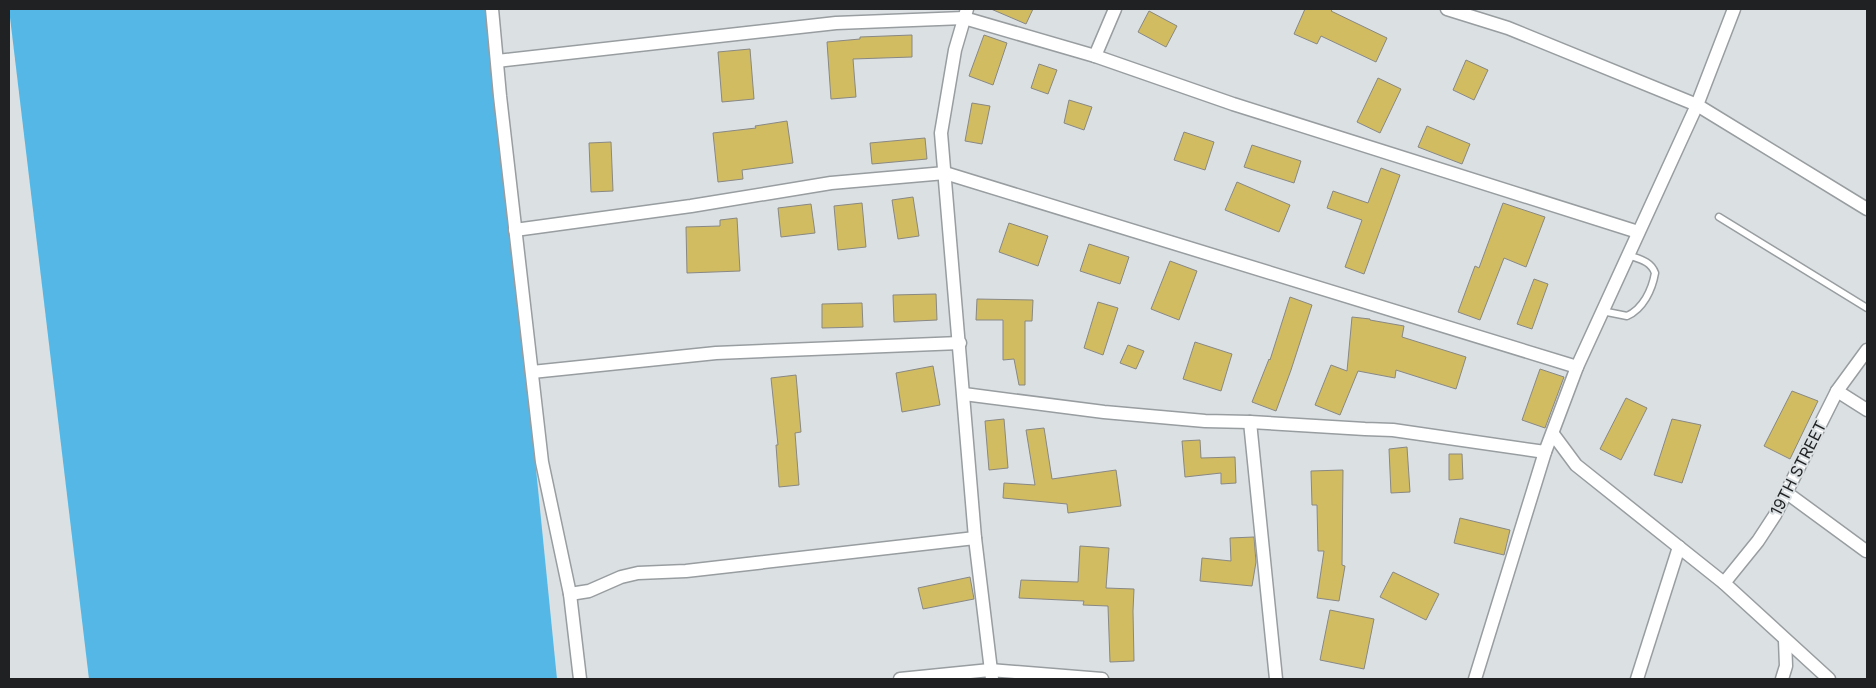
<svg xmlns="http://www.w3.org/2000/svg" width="1876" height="688" viewBox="0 0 1876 688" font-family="Inter,sans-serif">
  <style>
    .forest { fill: #54b7e5 }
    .building { fill: #d1bc62; stroke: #898884 }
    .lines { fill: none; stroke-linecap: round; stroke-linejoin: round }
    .lane-casing { stroke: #989da0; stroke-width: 9 }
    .street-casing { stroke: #989da0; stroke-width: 15 }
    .lane { stroke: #fff; stroke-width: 6 }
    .street { stroke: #fff; stroke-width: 12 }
    .labels { text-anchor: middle; stroke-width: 4; stroke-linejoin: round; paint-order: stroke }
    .street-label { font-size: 16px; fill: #1f2122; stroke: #dbe0e3 }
  </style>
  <rect width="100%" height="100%" fill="#dbe0e3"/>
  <path class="forest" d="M9 9H490L557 679H89Z"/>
  <g class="building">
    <path d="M991 9H1033L1026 24Z"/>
    <path d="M1305 9H1333L1331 11 1387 38 1376 62 1321 36 1317 44 1294 34Z"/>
    <path d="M1149 11 1177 26 1166 47 1138 32Z"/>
    <path d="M912 35V57L853 59 856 97 831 99 827 42 860 39V37Z"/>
    <path d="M984 35 1007 43 993 85 969 76Z"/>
    <path d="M750 49 754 99 722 102 718 52Z"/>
    <path d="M1466 60 1488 70 1474 100 1453 90Z"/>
    <path d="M1039 64 1057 70 1048 94 1031 88Z"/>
    <path d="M1378 78 1401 89 1380 133 1357 122Z"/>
    <path d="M1069 100 1092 107 1084 130 1064 123Z"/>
    <path d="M972 103 990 106 982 144 965 141Z"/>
    <path d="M787 121 793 163 742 170 743 179 718 182 713 133 756 128 755 126Z"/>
    <path d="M1427 126 1470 144 1462 164 1418 147Z"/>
    <path d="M1184 132 1214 142 1205 170 1174 160Z"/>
    <path d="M925 138 927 159 872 164 870 143Z"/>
    <path d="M611 142 613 191 591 192 589 143Z"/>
    <path d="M1252 145 1301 161 1294 183 1244 167Z"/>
    <path d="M1381 168 1400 175 1364 274 1345 267 1362 220 1327 208 1333 191 1368 203Z"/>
    <path d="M1237 182 1290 205 1279 232 1225 210Z"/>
    <path d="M913 197 919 236 898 239 892 200Z"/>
    <path d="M862 203 866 247 838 250 834 206Z"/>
    <path d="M1503 203 1545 217 1526 267 1504 258 1480 320 1458 312 1475 266 1479 268Z"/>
    <path d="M811 204 815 233 781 237 778 208Z"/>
    <path d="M737 218 740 271 687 273 686 227 720 226V220Z"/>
    <path d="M1009 223 1048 236 1038 266 999 252Z"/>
    <path d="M1089 244 1129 257 1120 284 1080 271Z"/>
    <path d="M1170 261 1197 271 1179 320 1151 309Z"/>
    <path d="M1534 279 1548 284 1532 329 1517 324Z"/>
    <path d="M936 294 937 320 894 322 893 295Z"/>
    <path d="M1290 297 1312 305 1291 370 1276 411 1252 402 1269 359 1270 360Z"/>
    <path d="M977 299 1033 300 1032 321H1025V385H1019L1014 359 1003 360V320H976Z"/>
    <path d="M1098 302 1118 308 1103 355 1084 348Z"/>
    <path d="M862 303 863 327 822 328V304Z"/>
    <path d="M1352 317 1370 319V320L1404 326 1402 337 1466 357 1456 389 1396 370 1395 378 1358 371 1340 415 1315 405 1331 365 1347 371Z"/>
    <path d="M1195 342 1232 354 1221 391 1183 379Z"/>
    <path d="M1128 345 1144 351 1136 369 1120 363Z"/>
    <path d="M933 366 940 405 902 412 896 373Z"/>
    <path d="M1540 369 1564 377 1545 428 1522 420Z"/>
    <path d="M796 375 801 432 795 433 799 485 779 487 776 445H778L771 378Z"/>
    <path d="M1792 391 1818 401 1790 459 1764 446Z"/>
    <path d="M1626 398 1647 408 1621 460 1600 449Z"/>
    <path d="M1004 419 1008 468 989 470 985 421Z"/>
    <path d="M1672 419 1701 425 1682 483 1654 475Z"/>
    <path d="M1044 428 1052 479 1116 470 1121 506 1068 513 1067 504 1003 498 1004 483 1035 485 1026 430Z"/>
    <path d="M1200 440 1201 458 1235 457 1236 483 1221 484V473L1185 477 1182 441Z"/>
    <path d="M1407 447 1410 492 1391 493 1389 449Z"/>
    <path d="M1449 454H1462L1463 479 1449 480Z"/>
    <path d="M1343 470 1342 565 1345 566 1339 601 1317 598 1324 551H1318L1317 505H1312L1311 471Z"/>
    <path d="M1460 518 1510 530 1504 555 1454 543Z"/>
    <path d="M1254 537 1256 562 1252 586 1200 581 1202 558 1231 561 1230 538Z"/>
    <path d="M1080 546 1109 548 1106 588 1134 589 1133 611 1134 661 1110 662 1108 606 1083 605 1084 601 1019 598 1021 580 1078 582Z"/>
    <path d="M1393 572 1439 594 1426 620 1380 597Z"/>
    <path d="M970 577 974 599 923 609 918 588Z"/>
    <path d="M1330 610 1374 619 1364 669 1320 660Z"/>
  </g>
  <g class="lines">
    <defs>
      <g id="lane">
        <path d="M1719 217 1867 308"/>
        <path d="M1602 311 1627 316C1643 309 1652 290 1655 273 1651 261 1639 259 1628 255"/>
      </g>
      <g id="street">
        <path d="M492 9 500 96 542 462 570 594 580 679"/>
        <path d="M967 9 955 50 941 133 975 538 992 679"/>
        <path d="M1115 9 1095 56 1233 104 1638 232"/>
        <path d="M1447 9 1508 28 1697 105 1867 209"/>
        <path d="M497 61 836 23 964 18 1095 56"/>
        <path d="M515 230 691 206 831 183 945 173 1577 367"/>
        <path d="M532 372 716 353 960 343"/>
        <path d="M1837 391 1867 410"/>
        <path d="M964 394 1104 412 1205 421 1250 422 1365 429 1393 430 1545 452"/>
        <path d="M1250 422 1276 679"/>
        <path d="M1553 434 1576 465 1724 583 1829 679"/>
        <path d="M1787 493 1866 551"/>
        <path d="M1724 583 1758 541 1775 515 1837 391 1867 350"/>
        <path d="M570 594 589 591 621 577 638 573 686 571 975 538"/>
        <path d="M900 679 990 670 1102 679"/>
        <path d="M1475 679 1545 452 1577 367 1697 105 1734 9"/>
        <path d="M1637 679 1679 547"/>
        <path d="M1782 679 1786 666 1785 640"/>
      </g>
    </defs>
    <use href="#lane" class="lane-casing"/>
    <use href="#street" class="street-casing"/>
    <use href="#lane" class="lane"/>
    <use href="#street" class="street"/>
  </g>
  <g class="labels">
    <g class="street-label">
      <text transform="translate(1798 468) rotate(-63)" y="6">19TH STREET</text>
    </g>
  </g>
  <rect width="1876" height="688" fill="none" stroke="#1f2122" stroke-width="20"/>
</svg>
